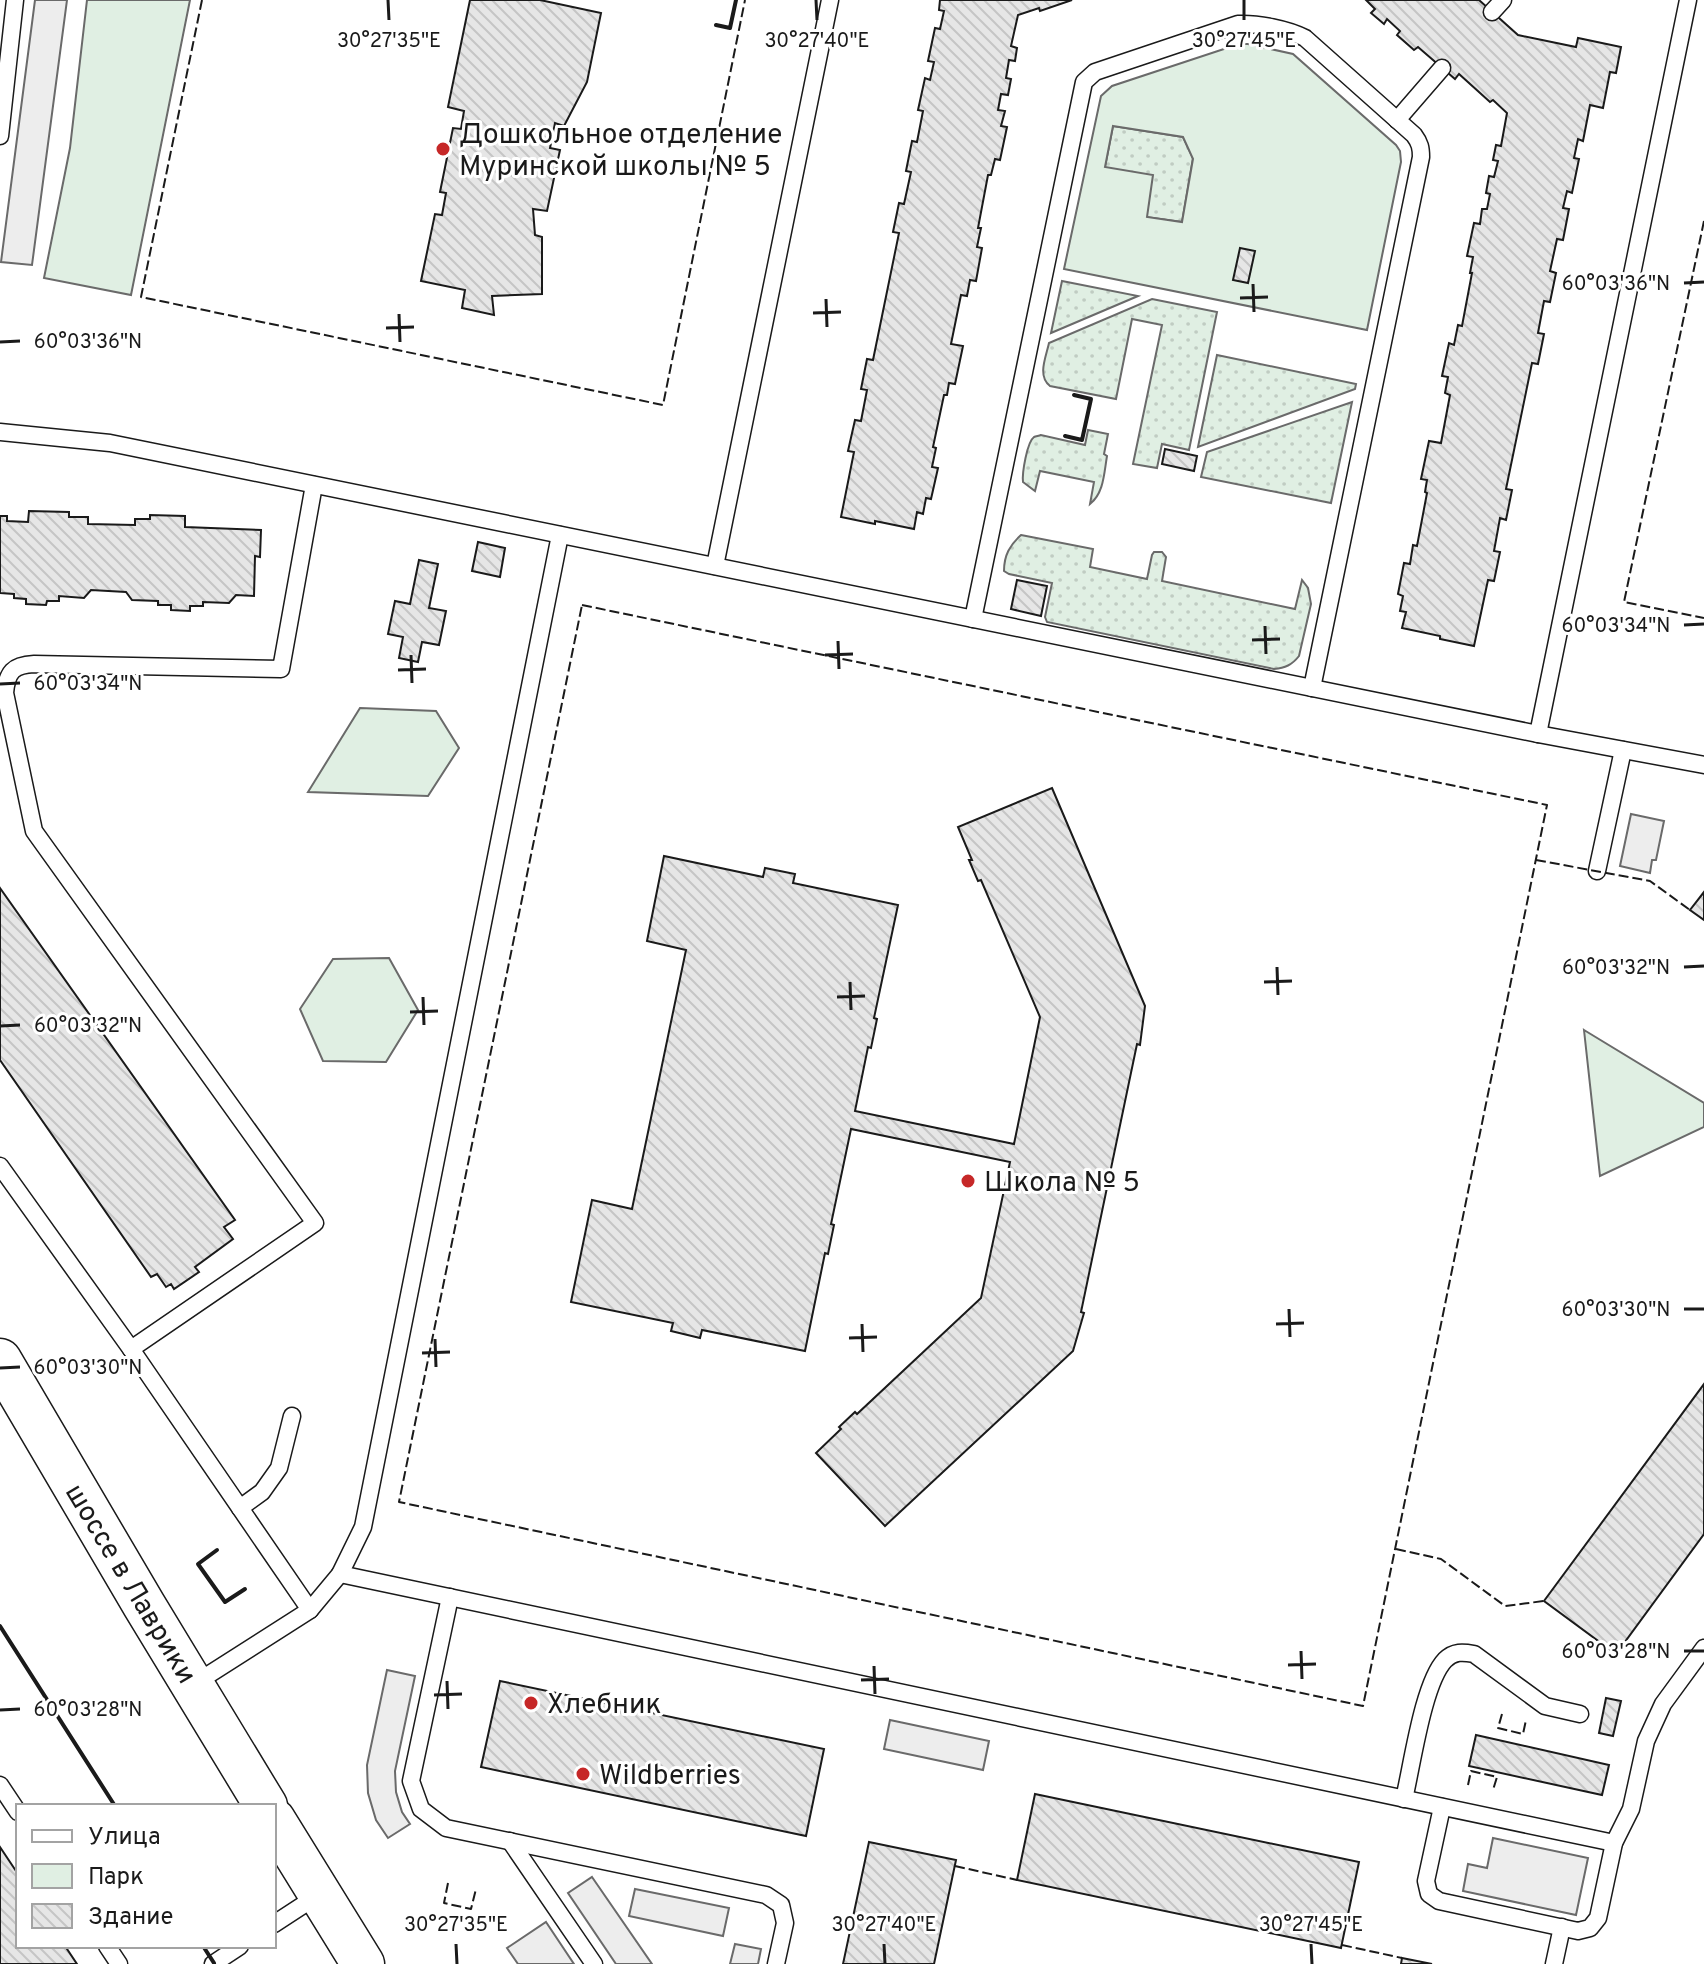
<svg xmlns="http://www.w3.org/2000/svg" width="1704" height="1964" viewBox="0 0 1704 1964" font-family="Overpass,sans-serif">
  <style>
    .grass { fill: url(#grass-dots); stroke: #6a6a6a; stroke-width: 2 }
    .green { fill: #e0efe3; stroke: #6a6a6a; stroke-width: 2; fill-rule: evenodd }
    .parking { fill: #ededed; stroke: #6a6a6a; stroke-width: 2 }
    .building { fill: url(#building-back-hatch); stroke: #1a1a1a; stroke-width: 2 }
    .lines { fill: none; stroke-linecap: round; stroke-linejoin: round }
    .service-casing { stroke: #1a1a1a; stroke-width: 19 }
    .tertiary-casing { stroke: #1a1a1a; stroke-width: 45 }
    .service { stroke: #fff; stroke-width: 16 }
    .tertiary { stroke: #fff; stroke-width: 42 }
    .fence { stroke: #1a1a1a; stroke-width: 2; stroke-dasharray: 10 4; stroke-linecap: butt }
    .wall { stroke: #1a1a1a; stroke-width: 4 }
    .ticks { fill: none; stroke: #1a1a1a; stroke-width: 3 }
    .poi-dot { fill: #c62828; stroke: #fff; stroke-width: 3 }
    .labels { text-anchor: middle; stroke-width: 6; stroke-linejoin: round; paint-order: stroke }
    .poi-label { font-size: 28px; fill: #1a1a1a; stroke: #fff; text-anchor: start }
    .street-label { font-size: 28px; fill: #1a1a1a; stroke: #fff }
    .ticks-label { font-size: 20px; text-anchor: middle; fill: #1a1a1a; stroke: #fff; stroke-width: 6; stroke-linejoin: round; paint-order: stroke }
  </style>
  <defs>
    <pattern id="grass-dots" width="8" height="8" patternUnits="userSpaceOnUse" patternTransform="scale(2)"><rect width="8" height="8" fill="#e0efe3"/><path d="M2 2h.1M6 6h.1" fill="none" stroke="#c0ccc2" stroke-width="1.8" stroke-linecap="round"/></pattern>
    <pattern id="building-back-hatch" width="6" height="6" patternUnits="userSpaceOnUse" patternTransform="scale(2)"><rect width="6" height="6" fill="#e6e6e6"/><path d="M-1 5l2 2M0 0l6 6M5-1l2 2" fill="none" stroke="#c5c5c5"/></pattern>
  </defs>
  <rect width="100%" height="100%" fill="#fff"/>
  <g class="grass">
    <path d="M1113 126 1183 137 1193 158 1182 222 1146 217 1105 167Z"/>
    <path d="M1062 281 1138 296 1051 333Z"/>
    <path d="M1152 299 1217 312 1189 450 1162 444 1157 468 1133 464 1162 325 1132 319 1116 399 1050 386C1037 376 1046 357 1049 343Z"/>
    <path d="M1217 355 1356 384 1355 389 1198 447Z"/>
    <path d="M1352 402 1331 503 1201 477 1207 452Z"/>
    <path d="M1088 430 1108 434 1104 454 1107 456C1104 473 1104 493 1090 504L1094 482 1040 471 1035 491 1023 482C1022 473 1027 442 1034 437 1036 436 1039 436 1041 435L1085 445Z"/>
    <path d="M1021 535 1093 549 1090 567 1147 579 1152 555 1154 552H1162L1166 557 1162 581 1295 609 1302 580 1308 588 1311 604 1299 656C1292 665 1285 668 1274 669L1047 622 1045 617 1052 583 1009 574 1004 571C1004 555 1010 545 1021 535Z"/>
  </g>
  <g class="green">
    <path d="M87 0H190L131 295 44 278 70 148Z"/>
    <path d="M1239 44H1248L1293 54 1396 145 1400 151 1401 162 1367 330 1064 269 1101 96 1112 86ZM1113 126 1183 137 1193 159 1182 222 1147 217 1153 175 1105 167Z"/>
    <path d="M360 708 436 711 459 748 428 796 308 792Z"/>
    <path d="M389 958 418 1010 386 1062 323 1061 300 1009 333 959Z"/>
    <path d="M1584 1030 1704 1103V1127L1600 1176Z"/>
  </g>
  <g class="parking">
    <path d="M35 0H67L32 265 1 262Z"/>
    <path d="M1631 814 1664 821 1656 860H1652L1650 873 1620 866Z"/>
    <path d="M387 1670 415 1676 395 1771 396 1792 402 1812 410 1824 388 1838 376 1820 368 1793 367 1765Z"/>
    <path d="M890 1720 989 1741 983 1770 884 1749Z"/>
    <path d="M1493 1838 1588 1858 1576 1915 1463 1891 1468 1864 1487 1868Z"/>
    <path d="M592 1877 652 1964H616L568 1893Z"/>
    <path d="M635 1889 729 1908 723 1936 629 1916Z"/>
    <path d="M546 1922 574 1964H518L507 1948Z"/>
    <path d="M735 1944 761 1949 758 1964H730Z"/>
  </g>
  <g class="building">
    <path d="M470 0H540L601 13 587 82 564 126 555 123 550 148 560 150 547 211 533 209 535 235 542 237V294L492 296 494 315 462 308 465 290 421 281 435 214 442 215 446 193 440 192 453 128 461 129 464 111 448 107Z"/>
    <path d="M940 0H1072L1040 11 1039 8 1018 15 1011 46 1017 48 1015 61 1009 60 1006 78 1011 79 1008 95 1001 94 998 110 1005 111 1001 126 1007 127 1000 160 995 159 991 175H988L978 228H981L977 247 982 248 976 281 970 280 967 296 961 295 951 344 963 346 955 384 949 383 947 395H944L933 447 936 448 932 467 938 468 931 499 926 498 923 514 917 512 914 529 875 521V524L841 517 854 452 848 451 855 420 861 421 867 390 861 389 867 359 873 360 899 233 893 232 899 203 904 204 911 172 906 171 912 141 917 142 923 111 918 110 925 78 930 80 934 62 928 61 935 28 940 29 944 11 939 10Z"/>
    <path d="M1366 0H1479L1518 35 1576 47 1578 38 1621 47 1616 73 1610 72 1603 108 1590 105 1583 141 1578 139 1574 158 1579 159 1572 193 1567 191 1563 208 1569 209 1563 240 1557 239 1550 271 1556 273 1550 302 1544 301 1538 333 1544 334 1538 364 1532 363 1506 489 1512 490 1506 520 1500 518 1494 551 1500 552 1494 581 1488 580 1474 646 1440 639V636L1402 628 1406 612 1400 611 1403 596 1398 594 1404 563 1410 564 1413 545 1417 546 1427 493 1425 492 1427 480 1421 479 1429 441 1441 443 1450 395 1445 393 1448 377 1442 376 1449 343 1454 345 1458 325 1462 326 1472 273H1470L1473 257 1467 256 1474 223 1480 224 1482 209H1487L1490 194 1486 193 1489 176 1494 177 1498 161 1493 160 1496 145 1501 146 1507 113 1493 100 1490 102 1459 74 1455 79 1418 47 1414 50 1397 35 1400 31 1387 19 1384 24 1371 13 1375 9Z"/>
    <path d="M1240 248 1255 251 1248 283 1233 280Z"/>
    <path d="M1165 449 1197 456 1194 471 1162 464Z"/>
    <path d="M29 511 69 512V517H88V524L135 525V519H150V515L185 516V527L261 530 260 557 255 556 254 596 236 595 229 603 203 602V606H190V611L171 610V605H158V601L132 600 126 592 91 590 84 598 59 596V601H47L46 605 26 604V599L14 598V594L0 593V516H7V521L28 522Z"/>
    <path d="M478 542 505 548 500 577 472 571Z"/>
    <path d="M419 560 438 564 429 608 446 611 439 645 422 642 418 662 399 658 403 637 388 634 395 601 410 604Z"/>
    <path d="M1017 580 1047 586 1041 616 1011 609Z"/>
    <path d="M1052 788 1145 1006 1140 1045 1137 1044 1081 1312 1084 1313 1073 1351 885 1526 816 1453 841 1429 839 1427 855 1412 857 1414 981 1298 1010 1162 851 1129 831 1224 834 1225 828 1254 825 1253 805 1351 702 1330 700 1338 671 1331 673 1323 571 1302 592 1200 632 1209 686 950 647 941 664 856 763 877 765 868 795 874 793 883 898 905 874 1018 877 1019 871 1048 868 1047 855 1111 1014 1144 1040 1017 981 880 978 881 969 860H972L958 827Z"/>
    <path d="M0 888 235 1220 224 1227 233 1239 195 1267 199 1272 174 1289 171 1284 166 1287 157 1274 151 1277 0 1060Z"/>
    <path d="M1704 892V920L1690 910Z"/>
    <path d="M1704 1384V1534L1616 1654 1544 1601Z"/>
    <path d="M500 1681 824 1749 806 1836 481 1767Z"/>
    <path d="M1606 1698 1621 1701 1613 1736 1599 1733Z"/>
    <path d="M1476 1735 1609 1765 1602 1795 1469 1766Z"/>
    <path d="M1035 1794 1359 1862 1341 1948 1017 1880Z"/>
    <path d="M869 1842 956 1860 934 1964H843Z"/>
    <path d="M0 1847 18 1874V1946H65L77 1964H0Z"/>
    <path d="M1402 1958 1432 1964H1401Z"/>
  </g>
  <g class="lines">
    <defs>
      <g id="service">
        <path d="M1492 12 1503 0"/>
        <path d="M1397 120 1442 68"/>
        <path d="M0 136 15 0"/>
        <path d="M0 432 110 443 1538 734 1704 765"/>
        <path d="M715 566 830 0"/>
        <path d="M973 619 1084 82 1095 72 1238 24C1257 23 1288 29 1305 38L1414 135C1420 143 1421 148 1421 157L1312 688"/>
        <path d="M1538 734 1688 0"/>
        <path d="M1597 871 1623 750"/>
        <path d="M0 1166 131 1349 310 1610"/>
        <path d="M131 1349 315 1223 34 831 5 693C7 672 13 665 34 664L281 669 314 485"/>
        <path d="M240 1508 262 1492 279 1468 292 1416"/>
        <path d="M340 1574 1614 1843"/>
        <path d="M450 1597 411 1781 421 1809 446 1828 766 1895 781 1905 785 1923 776 1964"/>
        <path d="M194 1684 310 1610 340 1574 363 1527 560 535"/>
        <path d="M0 1785 18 1812"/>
        <path d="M1404 1799C1412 1766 1423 1683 1445 1660 1454 1651 1463 1652 1474 1654L1545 1706 1580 1714"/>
        <path d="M1442 1807 1426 1881 1429 1894 1439 1901 1578 1931 1590 1928 1598 1918 1614 1843 1631 1809 1646 1741 1663 1704 1704 1648"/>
        <path d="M510 1841 594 1964"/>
        <path d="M274 1924 320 1894"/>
        <path d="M107 1946 119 1964"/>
        <path d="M213 1964 240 1946"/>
        <path d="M1554 1964 1562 1927"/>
      </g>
      <g id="tertiary">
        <path d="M0 1360 144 1605 266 1806"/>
        <path d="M274 1820 363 1964"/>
      </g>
    </defs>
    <use href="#service" class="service-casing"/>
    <use href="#tertiary" class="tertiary-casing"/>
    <use href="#service" class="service"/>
    <use href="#tertiary" class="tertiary"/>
    <g class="fence">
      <path d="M202 0 141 297 663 405 745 0"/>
      <path d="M1704 221 1624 602 1704 618"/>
      <path d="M582 605 1547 805 1363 1706 399 1502Z"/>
      <path d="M1536 860 1650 881 1690 910"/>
      <path d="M1396 1549 1441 1559 1505 1606 1544 1601"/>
      <path d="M1502 1714 1498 1728 1523 1734 1526 1720"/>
      <path d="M1468 1785 1471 1771 1497 1777 1493 1790"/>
      <path d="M955 1866 1017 1880"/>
      <path d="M448 1883 444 1903 471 1909 476 1889"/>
      <path d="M1342 1945 1402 1958"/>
    </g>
    <g class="wall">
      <path d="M716 25 730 28 736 0"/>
      <path d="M1065 436 1082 440 1091 399 1074 395"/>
      <path d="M217 1550 198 1564 225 1602 245 1589"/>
      <path d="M0 1626 115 1806"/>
      <path d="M203 1946 214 1963"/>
    </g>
  </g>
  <path class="ticks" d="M388 0 389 20M816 0 817 20M1244 0V20M1684 283 1704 282M1253 284 1254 312M1240 298 1268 297M826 299 827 327M813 313 841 312M399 314 400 342M386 328 414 327M0 342 20 341M1684 625 1704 624M1265 626 1266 654M1252 640 1280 639M838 641 839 669M411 655 412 683M825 655 853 654M398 670 426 669M0 684 20 683M1277 967 1278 995M1684 967 1704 966M850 982 851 1010M1264 982 1292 981M423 997 424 1025M837 997 865 996M410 1012 438 1011M0 1026 20 1025M1289 1309 1290 1337M1684 1309H1704M862 1324 863 1352M1276 1324 1304 1323M849 1338 877 1337M435 1339 436 1367M422 1353 450 1352M0 1368 20 1367M1301 1651 1302 1679M1684 1651H1704M1288 1665 1316 1664M874 1666 875 1694M861 1680 889 1679M447 1681 448 1709M434 1695 462 1694M0 1710 20 1709M456 1944 457 1964M884 1944 885 1964M1311 1944 1312 1964"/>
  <g class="poi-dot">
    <circle cx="443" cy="149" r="8"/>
    <circle cx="968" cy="1181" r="8"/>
    <circle cx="531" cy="1703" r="8"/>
    <circle cx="583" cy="1774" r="8"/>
  </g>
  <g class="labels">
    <g class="poi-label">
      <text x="459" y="143">Дошкольное отделение<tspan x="459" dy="32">Муринской школы № 5</tspan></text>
      <text x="984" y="1191">Школа № 5</text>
      <text x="547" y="1713">Хлебник</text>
      <text x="599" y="1784">Wildberries</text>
    </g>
    <g class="street-label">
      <text transform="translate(132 1583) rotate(59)" y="10">шоссе в Лаврики</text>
    </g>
  </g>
  <g class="ticks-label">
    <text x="389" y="47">30°27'35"E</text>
    <text x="817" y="47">30°27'40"E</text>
    <text x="1244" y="47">30°27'45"E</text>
    <text x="1616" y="290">60°03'36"N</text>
    <text x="88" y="348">60°03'36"N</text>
    <text x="1616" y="632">60°03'34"N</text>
    <text x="88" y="690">60°03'34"N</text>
    <text x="1616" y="974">60°03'32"N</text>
    <text x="88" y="1032">60°03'32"N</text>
    <text x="1616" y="1316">60°03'30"N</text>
    <text x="88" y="1374">60°03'30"N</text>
    <text x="1616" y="1658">60°03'28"N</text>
    <text x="88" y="1716">60°03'28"N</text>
    <text x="456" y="1931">30°27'35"E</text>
    <text x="884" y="1931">30°27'40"E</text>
    <text x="1311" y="1931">30°27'45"E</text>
  </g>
  <rect x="16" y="1804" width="260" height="144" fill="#ffffff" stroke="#a3a3a3" stroke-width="2"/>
  <rect x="32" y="1830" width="40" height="12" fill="#ffffff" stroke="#a3a3a3" stroke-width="2"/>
  <text x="88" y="1844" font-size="24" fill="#1a1a1a">Улица</text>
  <rect x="32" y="1864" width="40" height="24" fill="#e0efe3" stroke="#a3a3a3" stroke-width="2"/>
  <text x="88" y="1884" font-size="24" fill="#1a1a1a">Парк</text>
  <rect x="32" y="1904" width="40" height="24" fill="url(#building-back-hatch)" stroke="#a3a3a3" stroke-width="2"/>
  <text x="88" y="1924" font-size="24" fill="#1a1a1a">Здание</text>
</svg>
